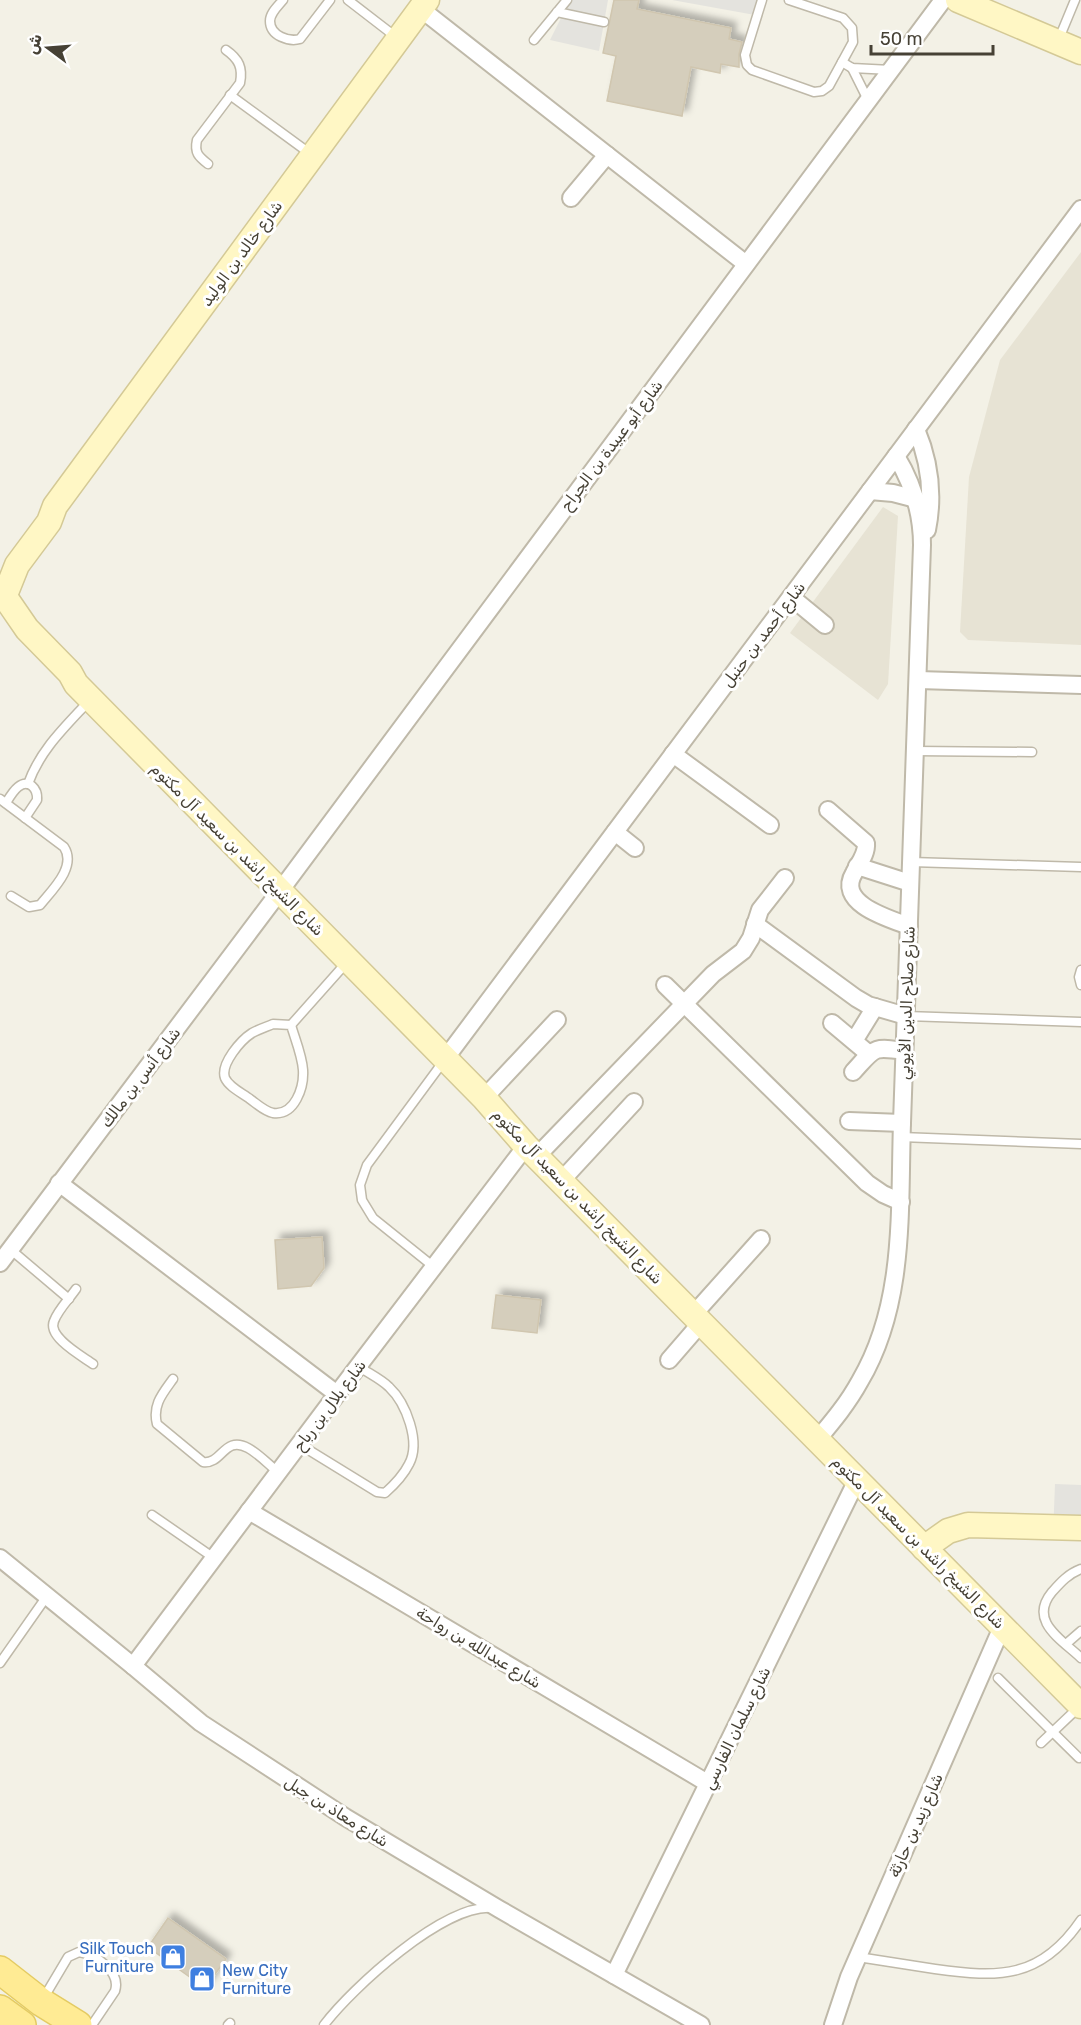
<svg xmlns="http://www.w3.org/2000/svg" width="1081" height="2025" viewBox="0 0 1081 2025" font-family="Rubik,'Noto Sans Arabic',sans-serif">
  <style>
    .residential { fill: #e7e3d4 }
    .parking { fill: #e4e3de }
    .building { fill: #d5cebc; stroke: #d0c6af; stroke-width: 1.5; filter: url(#shadow) }
    .lines { fill: none; stroke-linecap: round; stroke-linejoin: round }
    .lane-casing { stroke: #bfb9a9; stroke-width: 11 }
    .street-casing { stroke: #bfb9a9; stroke-width: 20 }
    .secondary-casing { stroke: #d4c996; stroke-width: 27 }
    .primary-casing { stroke: #e4cb63; stroke-width: 30 }
    .lane { stroke: #fff; stroke-width: 8 }
    .street { stroke: #fff; stroke-width: 16 }
    .secondary { stroke: #fff7c5; stroke-width: 24 }
    .primary { stroke: #ffeb94; stroke-width: 27 }
    .labels { text-anchor: middle; stroke-width: 6; stroke-linejoin: round; paint-order: stroke }
    .street-label { font-size: 16px; fill: #464135; stroke: #fff }
    .shop-label { font-size: 16px; fill: #366cbe; stroke: #fff; text-anchor: end }
  </style>
  <defs>
    <filter id="shadow"><feDropShadow dx="5.5" dy="-5.5" stdDeviation="3" flood-color="#0004"/></filter>
  </defs>
  <rect width="100%" height="100%" fill="#f3f1e6"/>
  <g class="residential">
    <path d="M1081 252V645L968 640 960 632 969 477 1000 360Z"/>
    <path d="M883 507 898 516 888 684 878 700 790 633Z"/>
  </g>
  <g class="parking">
    <path d="M570 0H608L599 51 550 40Z"/>
    <path d="M672 0H757L755 15Z"/>
    <path d="M1055 1484 1081 1485V1536L1053 1535Z"/>
  </g>
  <g class="building">
    <path d="M614 0H639L637 9 731 28 729 39 742 42 739 54V67L721 64 720 73 691 67 682 116 607 101 616 56 603 53Z"/>
    <path d="M322 1237 324 1268 311 1286 278 1289 275 1240Z"/>
    <path d="M496 1295 541 1300 537 1333 492 1328Z"/>
    <path d="M168 1918 226 1959 205 1988 148 1947Z"/>
  </g>
  <g class="lines">
    <defs>
      <g id="lane">
        <path d="M283 0C278 6 270 13 270 21 270 36 289 42 300 39L330 0"/>
        <path d="M348 0 396 37"/>
        <path d="M762 0 745 55 747 65 752 70 814 92 822 91 829 86 853 42 852 28 843 18 789 0"/>
        <path d="M557 12 604 22"/>
        <path d="M534 40 567 0"/>
        <path d="M1058 41 1075 0"/>
        <path d="M842 62 852 68 891 70"/>
        <path d="M852 68 868 100"/>
        <path d="M230 95 312 155"/>
        <path d="M208 164C199 157 194 153 197 140L240 83C243 68 239 59 226 50"/>
        <path d="M915 751 1032 752"/>
        <path d="M28 784C40 750 65 727 89 701"/>
        <path d="M0 799 64 847C77 867 52 890 40 905L29 907 11 896"/>
        <path d="M6 803C9 798 13 791 18 787 29 778 38 789 37 800L25 818"/>
        <path d="M911 862 1081 867"/>
        <path d="M1081 970 1079 977 1081 985"/>
        <path d="M906 1016 1081 1022"/>
        <path d="M273 1024 291 1025C295 1039 302 1055 303 1070 304 1087 295 1116 273 1113 264 1111 257 1104 250 1099 242 1093 229 1087 225 1078 220 1064 241 1040 252 1033 259 1029 266 1027 273 1024Z"/>
        <path d="M291 1025 347 962"/>
        <path d="M901 1137 1081 1144"/>
        <path d="M10 1249 69 1299"/>
        <path d="M434 1267 373 1218 362 1200 360 1185 367 1165 443 1062"/>
        <path d="M76 1289C69 1299 58 1310 54 1321 47 1337 82 1356 93 1364"/>
        <path d="M173 1379C163 1393 152 1405 157 1424L203 1462C222 1465 224 1435 248 1448 259 1454 269 1465 278 1472"/>
        <path d="M299 1444 377 1492 385 1493C394 1485 404 1474 409 1464 421 1442 406 1403 389 1387 381 1379 368 1373 358 1366"/>
        <path d="M152 1515 214 1558"/>
        <path d="M1081 1569C1068 1574 1061 1582 1052 1592 1028 1621 1061 1639 1081 1658"/>
        <path d="M1066 1644 1081 1631"/>
        <path d="M0 1663 47 1596"/>
        <path d="M998 1678 1079 1758"/>
        <path d="M1041 1743 1080 1706"/>
        <path d="M858 1957C883 1961 909 1965 935 1969 999 1978 1041 1979 1081 1920"/>
        <path d="M43 1999 68 1957 79 1952C97 1955 121 1972 115 1991L92 2025"/>
        <path d="M228 2025 230 2023"/>
        <path d="M324 2025C352 1988 444 1904 492 1908"/>
      </g>
      <g id="street">
        <path d="M421 9 746 264"/>
        <path d="M571 198 607 155"/>
        <path d="M916 429C930 462 934 495 927 530"/>
        <path d="M870 491 893 493 916 499"/>
        <path d="M791 597 825 625"/>
        <path d="M918 680 1081 685"/>
        <path d="M673 754 770 825"/>
        <path d="M828 810 866 843C867 854 859 863 854 873 836 903 887 918 909 926"/>
        <path d="M615 832 635 848"/>
        <path d="M857 866 910 883"/>
        <path d="M755 924 856 998 868 1005 906 1016"/>
        <path d="M665 985 867 1183 883 1194 901 1202"/>
        <path d="M832 1023 869 1054"/>
        <path d="M854 1041 875 1007"/>
        <path d="M445 1059 1081 209"/>
        <path d="M853 1072C875 1048 872 1046 904 1051"/>
        <path d="M484 1098 557 1020"/>
        <path d="M849 1121 902 1123"/>
        <path d="M537 1156 713 974 743 951 751 938 760 910 785 878"/>
        <path d="M561 1181 634 1102"/>
        <path d="M59 1183 337 1394"/>
        <path d="M0 1263 280 891 943 0"/>
        <path d="M693 1315 761 1239"/>
        <path d="M669 1360 701 1323"/>
        <path d="M817 1440C833 1421 848 1403 860 1381 906 1303 899 1210 902 1123L922 545C922 513 913 484 896 456"/>
        <path d="M249 1511 709 1784"/>
        <path d="M0 1558 133 1666 201 1723 345 1817 499 1909 701 2025"/>
        <path d="M133 1666 337 1394 526 1146"/>
        <path d="M614 1975 857 1480"/>
        <path d="M833 2025 849 1977 1002 1627"/>
      </g>
      <g id="secondary">
        <path d="M958 0 1081 52"/>
        <path d="M5 595 17 565 49 522 55 506 427 0"/>
        <path d="M5 597 27 629 70 673 76 684 484 1098 526 1146 1081 1706"/>
        <path d="M924 1548 948 1531 968 1525 1081 1528"/>
      </g>
      <g id="primary">
        <path d="M0 1970 41 2002 78 2025"/>
        <path d="M0 2009 22 2025"/>
      </g>
    </defs>
    <use href="#lane" class="lane-casing"/>
    <use href="#street" class="street-casing"/>
    <use href="#secondary" class="secondary-casing"/>
    <use href="#primary" class="primary-casing"/>
    <use href="#lane" class="lane"/>
    <use href="#street" class="street"/>
    <use href="#secondary" class="secondary"/>
    <use href="#primary" class="primary"/>
  </g>
  <defs>
    <symbol id="shop-square" viewBox="-11 -11 22 22"><rect x="-9" y="-9" width="18" height="18" rx="4" fill="#3f7fe0" stroke="#fff"/><path d="M-5-2.5h2.3a2.7 3.5 0 0 1 5.4 0H5L5.5 6h-11ZM-1.5-2.5h3a1.5 2.3 0 0 0-3 0Z" fill="#fff"/></symbol>
  </defs>
  <g fill-rule="evenodd">
    <use href="#shop-square" x="158" y="1942" width="30" height="30"/>
    <use href="#shop-square" x="187" y="1964" width="30" height="30"/>
  </g>
  <g class="labels">
    <g class="street-label">
      <text transform="translate(241 253) rotate(-54)" y="6">شارع خالد بن الوليد</text>
      <text transform="translate(611 445) rotate(-53)" y="6">شارع أبو عبيدة بن الجراح</text>
      <text transform="translate(763 634) rotate(-53)" y="6">شارع أحمد بن حنبل</text>
      <text transform="translate(238 849) rotate(45)" y="6">شارع الشيخ راشد بن سعيد آل مكتوم</text>
      <text transform="translate(906 1003) rotate(-88)" y="6">شارع صلاح الدين الأيوبي</text>
      <text transform="translate(140 1077) rotate(-53)" y="6">شارع أنس بن مالك</text>
      <text transform="translate(578 1196) rotate(46)" y="6">شارع الشيخ راشد بن سعيد آل مكتوم</text>
      <text transform="translate(329 1405) rotate(-53)" y="6">شارع بلال بن رباح</text>
      <text transform="translate(919 1542) rotate(45)" y="6">شارع الشيخ راشد بن سعيد آل مكتوم</text>
      <text transform="translate(479 1647) rotate(31)" y="6">شارع عبدالله بن رواحة</text>
      <text transform="translate(736 1728) rotate(-64)" y="6">شارع سلمان الفارسي</text>
      <text transform="translate(337 1811) rotate(32)" y="6">شارع معاذ بن جبل</text>
      <text transform="translate(915 1825) rotate(-66)" y="6">شارع زيد بن حارثة</text>
    </g>
    <g class="shop-label">
      <text x="154" y="1954">Silk Touch<tspan x="154" dy="18">Furniture</tspan></text>
      <text x="222" y="1976" text-anchor="start">New City<tspan x="222" dy="18">Furniture</tspan></text>
    </g>
  </g>
  <g transform="translate(48 48) rotate(286)" stroke="#ffffff" stroke-width="4.5" paint-order="stroke">
  <path d="M0-4.5L10 22L0 15L-10 22Z" fill="#464135"/>
  <text y="-9" font-size="16" font-weight="bold" text-anchor="middle" fill="#464135">ش</text>
  </g>
  <path d="M871 45v9h122v-9" fill="none" stroke="#464135" stroke-width="3"/>
  <text x="880" y="45" font-size="18" fill="#464135" stroke="#ffffff" stroke-width="4.5" paint-order="stroke">50 m</text>
</svg>
